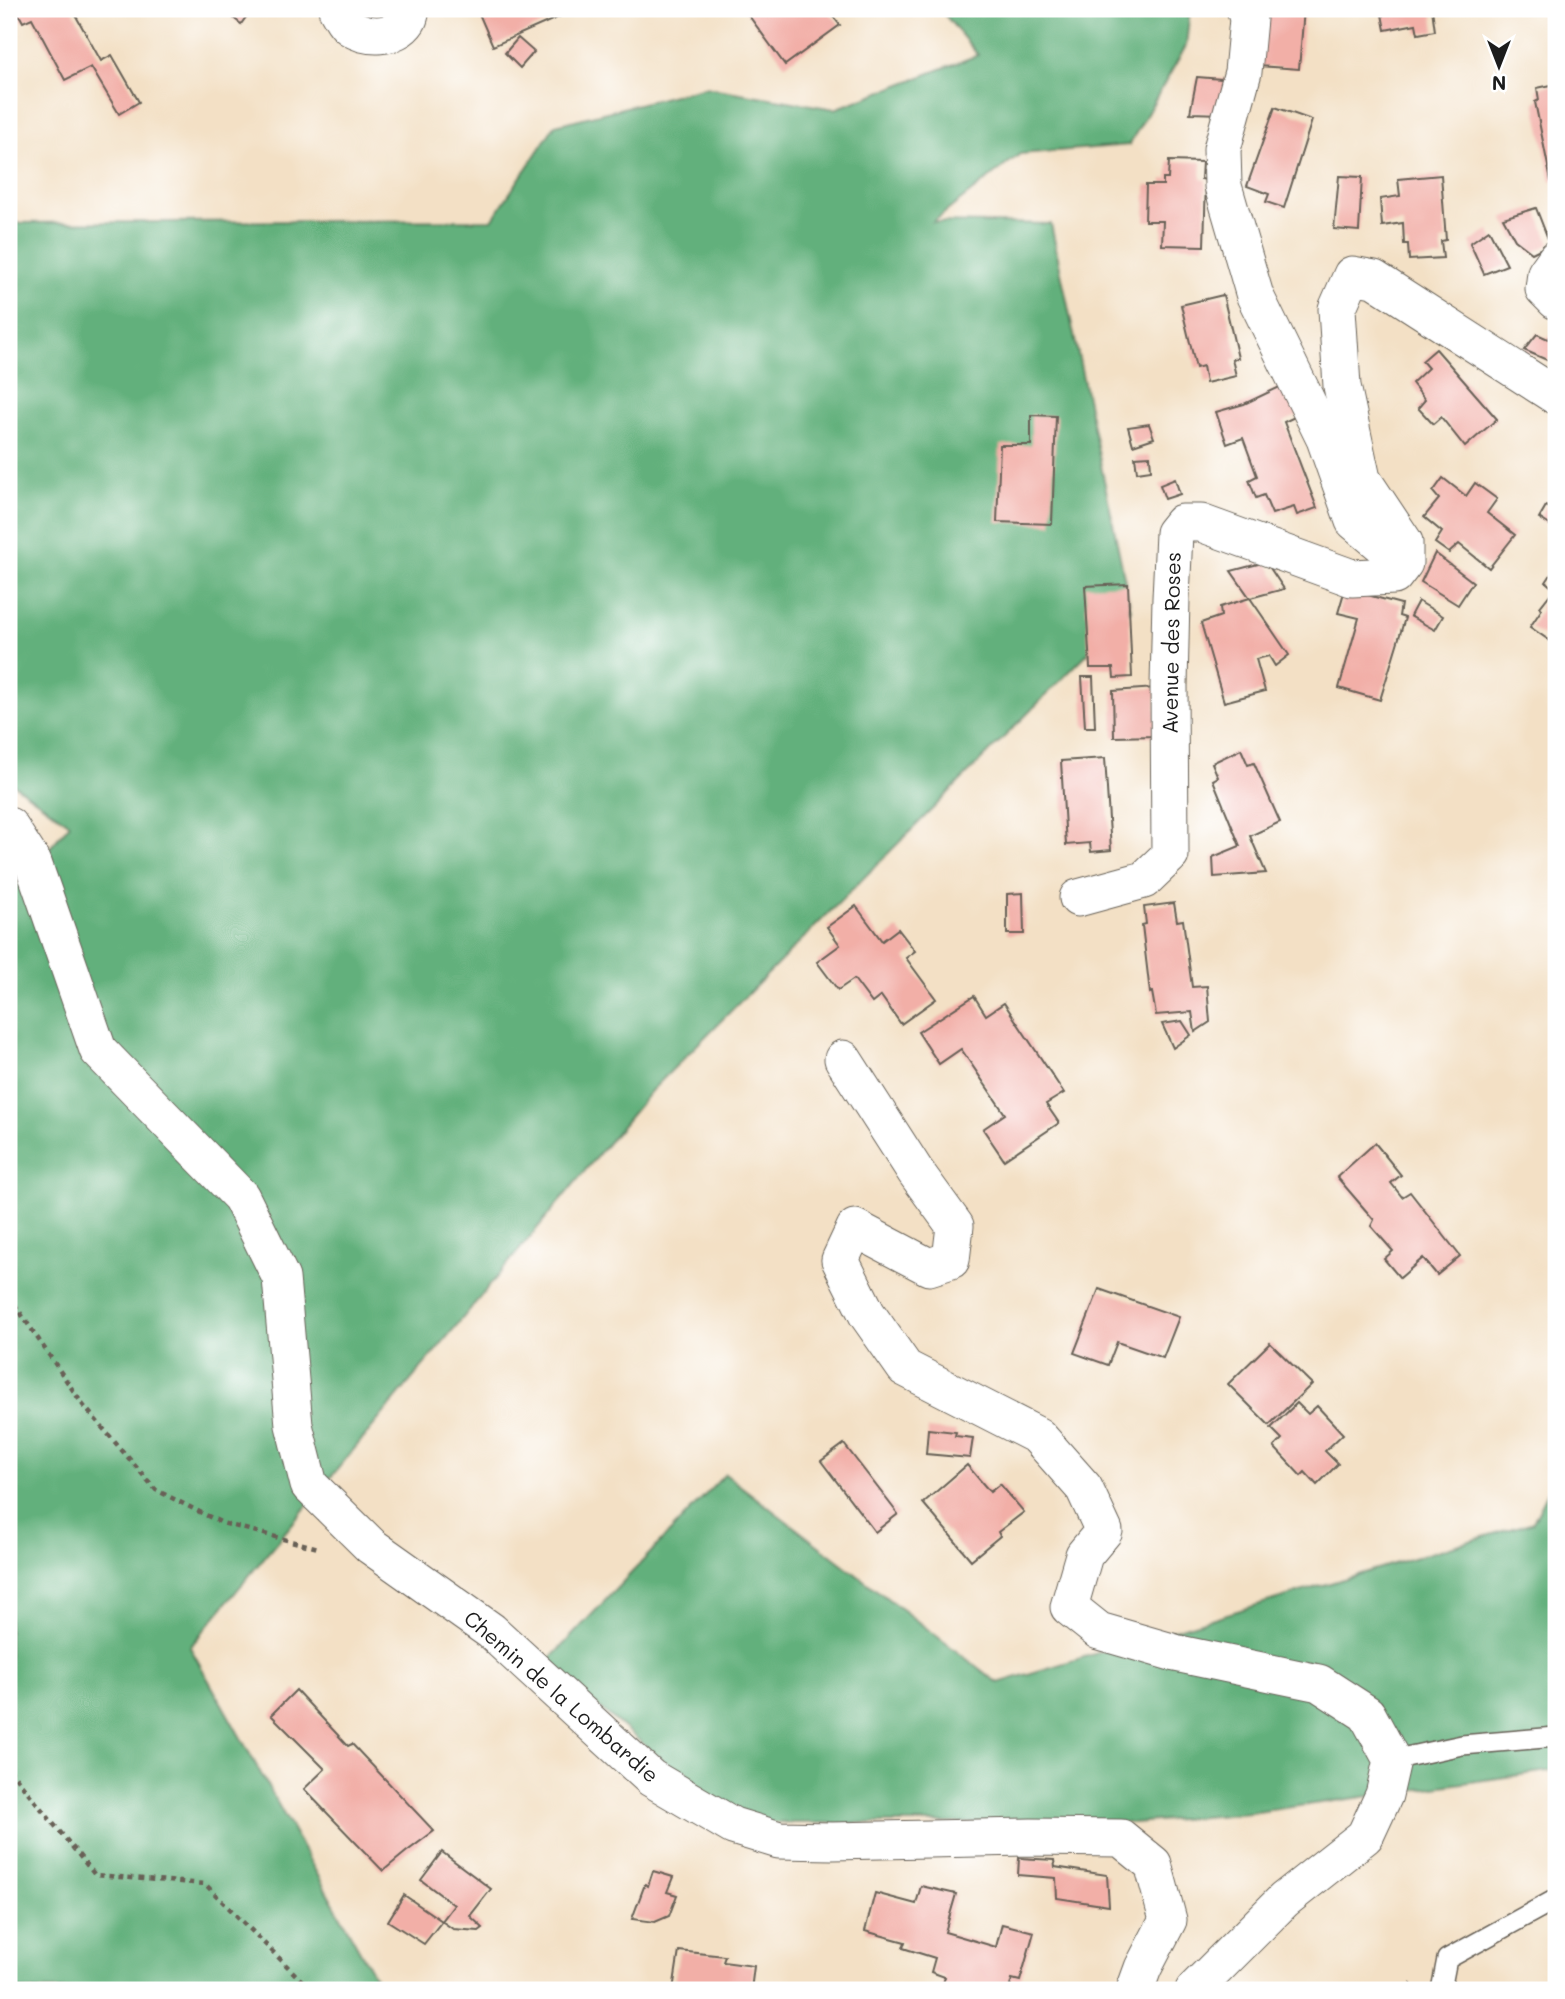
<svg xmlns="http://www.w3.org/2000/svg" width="1565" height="1999" viewBox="0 0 1565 1999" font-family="Mali,sans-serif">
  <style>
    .forest { fill: #62b07b; stroke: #3f664c; stroke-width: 2 }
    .building { fill: #f2afa7 }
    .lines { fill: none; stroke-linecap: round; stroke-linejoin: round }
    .service-casing { stroke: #676157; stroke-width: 22 }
    .minor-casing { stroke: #676157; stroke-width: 39 }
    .path { stroke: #676157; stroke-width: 4.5; stroke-dasharray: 5 5; stroke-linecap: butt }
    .service { stroke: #fff; stroke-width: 19 }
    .minor { stroke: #fff; stroke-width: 37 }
    .labels { text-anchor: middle; stroke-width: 7; stroke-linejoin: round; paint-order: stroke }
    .street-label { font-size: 21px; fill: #1c1c1c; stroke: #fff }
  </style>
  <rect width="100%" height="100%" fill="#fff"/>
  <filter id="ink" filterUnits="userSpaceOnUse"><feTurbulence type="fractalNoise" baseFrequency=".0143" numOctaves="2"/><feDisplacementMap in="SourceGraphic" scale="14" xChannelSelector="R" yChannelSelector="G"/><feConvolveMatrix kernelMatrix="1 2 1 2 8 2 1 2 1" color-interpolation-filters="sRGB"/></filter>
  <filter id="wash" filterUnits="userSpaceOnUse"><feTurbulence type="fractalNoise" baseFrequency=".00686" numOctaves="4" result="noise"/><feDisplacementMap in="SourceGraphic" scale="28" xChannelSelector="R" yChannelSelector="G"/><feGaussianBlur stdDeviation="1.57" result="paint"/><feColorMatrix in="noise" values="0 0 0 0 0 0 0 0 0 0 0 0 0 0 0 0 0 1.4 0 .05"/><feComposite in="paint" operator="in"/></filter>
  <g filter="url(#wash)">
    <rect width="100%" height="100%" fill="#f3e0c5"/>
    <g class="forest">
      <path d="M940 9H1190L1186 46 1129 145 1020 154 933 222 1051 224 1131 610 651 1091 190 1647 382 1990H9V896L70 824 9 781V223L492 220 555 125 705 87 835 109 978 55Z"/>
      <path d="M725 1474 998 1683 1533 1522 1556 1476V1770L1250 1813 1133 1823H738L546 1663Z"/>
    </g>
    <g id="blocks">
      <g class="building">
        <path d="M16 9H72L101 61 112 55 139 102 119 114 91 67 65 80 32 18 23 22Z"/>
        <path d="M229 9H249L251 10 241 24 226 12Z"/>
        <path d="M477 9H555L559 17 493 46Z"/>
        <path d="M744 9H827L840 25 785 65Z"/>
        <path d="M1262 9H1304L1299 69 1258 66Z"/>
        <path d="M1381 9H1432L1435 31 1418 34 1416 24 1385 30Z"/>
        <path d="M518 38 534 52 520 68 505 53Z"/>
        <path d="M1197 77 1234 80 1224 114 1190 113Z"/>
        <path d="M1556 84V180L1551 181 1535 102 1539 100 1537 88Z"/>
        <path d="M1275 107 1312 120 1284 208 1266 202 1269 194 1247 186Z"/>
        <path d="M1169 161 1202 162 1201 179 1206 180 1204 246 1162 245 1163 221H1145L1146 185H1163V179H1168Z"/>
        <path d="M1441 175 1446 240 1441 241 1443 258 1409 260 1408 244H1404L1403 223 1382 226 1380 199 1400 196 1398 179Z"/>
        <path d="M1339 176 1362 177 1359 231 1334 229Z"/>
        <path d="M1536 208 1550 244 1532 253 1515 240 1503 218Z"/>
        <path d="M1489 230 1507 265 1484 274 1470 243Z"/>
        <path d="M1223 295 1238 358 1232 359 1236 376 1206 383 1203 366 1196 368 1181 305Z"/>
        <path d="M1556 330V364L1524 350 1537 334 1548 339Z"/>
        <path d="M1436 349 1497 419 1465 447 1441 417 1433 424 1418 408 1425 400 1412 383 1428 368 1422 361Z"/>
        <path d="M1286 384 1301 414 1284 422 1317 508 1297 515 1294 507 1272 514 1264 495 1256 498 1249 480 1257 476 1243 438 1227 444 1216 412 1244 404Z"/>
        <path d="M1031 415 1056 416 1052 524 997 522 1000 445H1031Z"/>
        <path d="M1149 424 1154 438 1133 445 1128 427Z"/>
        <path d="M1150 456 1151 470 1137 472 1135 457Z"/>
        <path d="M1443 478 1466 496 1475 483 1497 499 1487 513 1515 535 1489 568 1459 544 1449 553 1435 543 1442 532 1424 517 1439 499 1433 492Z"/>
        <path d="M1175 479 1180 494 1165 499 1160 485Z"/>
        <path d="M1546 506 1556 512V529L1539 518Z"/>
        <path d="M1435 553 1473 582 1458 605 1421 582Z"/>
        <path d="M1266 562 1284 589 1250 598 1231 571Z"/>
        <path d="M1556 567V645L1530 627 1542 609 1540 607 1554 589 1546 582Z"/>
        <path d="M1128 584 1132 677 1114 678 1113 668H1090L1085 586Z"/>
        <path d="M1345 589 1401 604 1399 616 1405 618 1380 700 1339 688 1359 618 1338 613Z"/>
        <path d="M1250 598 1289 655 1275 666 1269 656 1256 659 1265 691 1224 702 1201 623 1221 616 1220 607Z"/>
        <path d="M1418 601 1443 616 1435 630 1410 616Z"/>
        <path d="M1082 677H1093L1095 727H1085Z"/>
        <path d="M1156 688V736L1114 737 1113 691Z"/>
        <path d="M1241 749 1248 765 1254 763 1280 822 1250 836 1266 873 1214 877 1213 857 1240 846 1213 780 1218 777 1212 763Z"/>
        <path d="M1105 758 1111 850 1091 852 1090 843 1066 845 1061 761Z"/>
        <path d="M1023 893 1024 934H1007V894Z"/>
        <path d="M1174 903 1177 921 1183 920 1192 987 1207 986 1210 1022 1195 1032 1192 1012 1156 1015 1152 992 1150 993 1142 925 1146 924 1144 907Z"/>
        <path d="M856 906 882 941 898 929 915 951 906 958 936 999 901 1024 881 996 872 1003 854 979 838 990 817 962 840 945 827 927Z"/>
        <path d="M974 996 986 1015 1004 1003 1064 1093 1046 1104 1059 1123 1004 1160 983 1129 1005 1114 961 1049 939 1064 918 1032Z"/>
        <path d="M1182 1021 1191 1035 1173 1048 1162 1024Z"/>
        <path d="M1375 1143 1401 1175 1391 1183 1402 1197 1410 1192 1460 1256 1437 1275 1423 1258 1400 1278 1384 1259 1393 1251 1371 1226 1374 1220 1337 1177Z"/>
        <path d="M1099 1289 1179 1317 1163 1358 1117 1342 1108 1365 1074 1353Z"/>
        <path d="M1270 1343 1312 1384 1269 1425 1228 1384Z"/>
        <path d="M1297 1403 1308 1414 1317 1406 1343 1434 1325 1451 1338 1464 1317 1485 1305 1472 1301 1476 1274 1447 1282 1439 1271 1428Z"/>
        <path d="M928 1429 956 1432 955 1436 973 1438 970 1458 926 1454Z"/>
        <path d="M844 1444 898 1514 875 1532 821 1461Z"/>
        <path d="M967 1465 990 1492 1000 1484 1024 1512 998 1532 1000 1536 971 1560 923 1503Z"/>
        <path d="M296 1690 348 1746 352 1744 434 1831 406 1852 383 1871 304 1789 325 1769 271 1715Z"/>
        <path d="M442 1852 491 1889 470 1916 483 1928 479 1931 453 1929 443 1922 442 1921 454 1905 421 1880Z"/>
        <path d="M1019 1858 1054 1860 1055 1867 1107 1875 1109 1906 1057 1898 1056 1878 1018 1875Z"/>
        <path d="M653 1871 673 1877 667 1892 677 1895 669 1916 655 1922 632 1919 645 1884 648 1886Z"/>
        <path d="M921 1886 956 1894 945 1932 996 1947 1002 1924 1034 1932 1020 1981 1012 1979 1009 1990H941L945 1977 931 1972 935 1958 903 1948 905 1942 865 1931 875 1893 916 1904Z"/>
        <path d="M404 1895 442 1921 424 1944 388 1921Z"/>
        <path d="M679 1951 725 1956 723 1962 754 1966 751 1990H673Z"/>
      </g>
    </g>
  </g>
  <g filter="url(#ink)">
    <use href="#blocks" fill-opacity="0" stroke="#676157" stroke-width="2"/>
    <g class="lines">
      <defs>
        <g id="service">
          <path d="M1392 1760 1462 1745 1556 1737"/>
          <path d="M1441 1990 1447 1959 1556 1899"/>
        </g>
        <g id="minor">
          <path d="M337 9C341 15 344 23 350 27 366 38 396 39 408 20 410 17 410 13 411 9"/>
          <path d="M1245 9 1248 19 1243 72 1222 149 1223 186 1255 296 1325 439 1354 521 1403 562"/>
          <path d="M1556 259 1546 273 1544 289 1556 301"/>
          <path d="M9 826 33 863 98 1050 241 1197 281 1278 294 1425 309 1485 371 1546 491 1631 651 1778 733 1826 779 1840 832 1841 1031 1837 1121 1838 1153 1864 1168 1920 1143 1968 1135 1990"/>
          <path d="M1078 898 1144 880 1170 855 1169 686 1171 598 1174 533 1182 523H1201L1352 578 1394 576 1404 563V542L1362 479 1342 386 1337 309 1352 275 1374 279 1556 396"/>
          <path d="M843 1059 915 1171 955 1226 951 1260 929 1267 855 1228 840 1260 867 1314 905 1368 1038 1436 1084 1488 1104 1531 1084 1555 1069 1607 1099 1631 1175 1653 1319 1683 1367 1714 1392 1760 1384 1795 1365 1836 1284 1900 1194 1990"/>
        </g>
      </defs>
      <use href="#service" class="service-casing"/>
      <use href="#minor" class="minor-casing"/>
      <g class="path">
        <path d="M9 1296 83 1405 156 1490 222 1523 318 1548"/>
        <path d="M9 1769 95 1875 205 1884 303 1982 316 1990"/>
        <path d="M1403 1990 1412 1984"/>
      </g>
      <use href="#service" class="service"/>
      <use href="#minor" class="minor"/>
    </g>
  </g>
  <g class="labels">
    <g class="street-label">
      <text transform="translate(1172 643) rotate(-89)" y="7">Avenue des Roses</text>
      <text transform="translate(561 1697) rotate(41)" y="7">Chemin de la Lombardie</text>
    </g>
  </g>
  <rect width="1565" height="1999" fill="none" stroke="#fff" stroke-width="35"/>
  <g transform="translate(1499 66) rotate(180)" stroke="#ffffff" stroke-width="5" paint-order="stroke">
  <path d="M0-5L12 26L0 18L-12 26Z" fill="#1c1c1c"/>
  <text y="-10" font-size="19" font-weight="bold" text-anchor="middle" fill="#1c1c1c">N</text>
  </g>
</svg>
